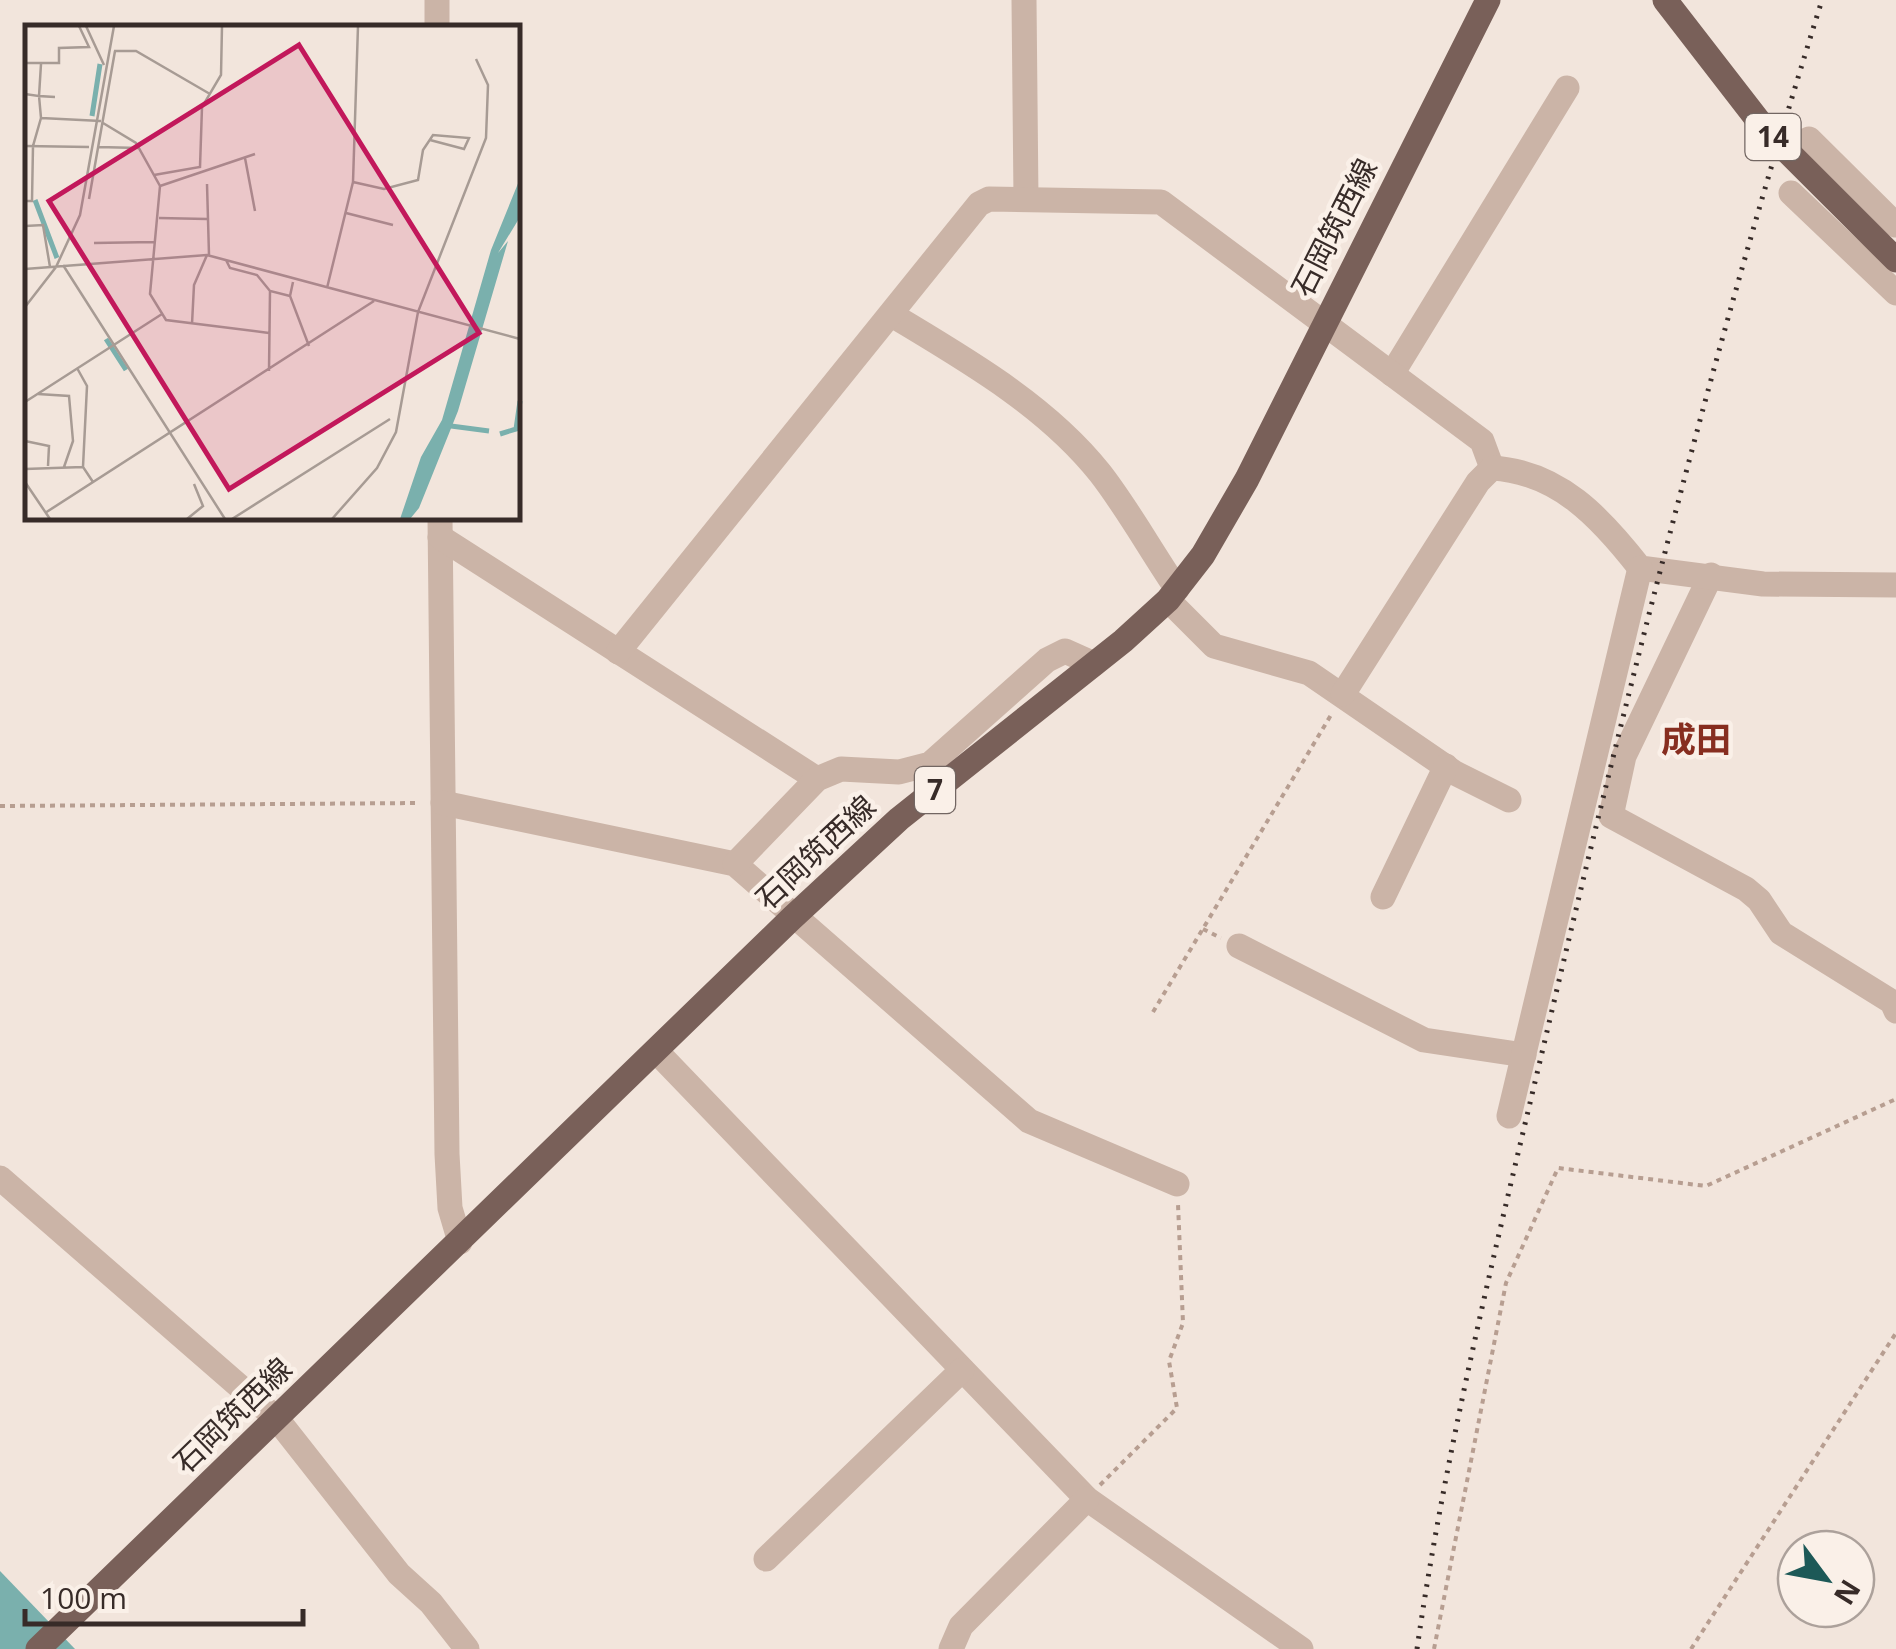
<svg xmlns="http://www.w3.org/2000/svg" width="1896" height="1649" viewBox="0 0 1896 1649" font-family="'Open Sans','Noto Sans JP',sans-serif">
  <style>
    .water { fill: #7ab0ad }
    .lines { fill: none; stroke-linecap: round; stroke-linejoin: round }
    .path { stroke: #b79e91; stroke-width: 4; stroke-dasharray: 5 5; stroke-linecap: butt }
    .minor { stroke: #cbb4a7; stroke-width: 25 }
    .major { stroke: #796059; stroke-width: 25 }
    .rail { stroke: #372b28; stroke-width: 5; stroke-dasharray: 2.5 8; stroke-linecap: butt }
    .major-bridge { stroke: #796059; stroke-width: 25 }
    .labels { text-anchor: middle; stroke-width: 9; stroke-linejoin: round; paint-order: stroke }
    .shield { fill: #faf0e8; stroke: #726662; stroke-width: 2.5 }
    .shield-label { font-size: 28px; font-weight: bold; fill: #372b28 }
    .street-label { font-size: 30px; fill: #372b28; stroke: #faf0e8 }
    .quarter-label { font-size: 35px; font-weight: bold; fill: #872e20; stroke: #faf0e8 }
    .inset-river { fill: none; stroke: #7ab0ad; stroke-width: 5 }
    .inset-road { fill: none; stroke: #a79b94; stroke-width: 2.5 }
    .view { fill: #c2185b; fill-opacity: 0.15; stroke: #c2185b; stroke-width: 5 }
    .inset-edge { fill: none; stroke: #372b28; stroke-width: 5 }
  </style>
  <rect width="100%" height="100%" fill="#f2e5dc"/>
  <path class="water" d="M0 1571 75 1649H0Z"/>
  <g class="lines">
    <g class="path">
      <path d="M0 806 420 803"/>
      <path d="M1203 929 1221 938"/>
      <path d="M1153 1012 1331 715"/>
      <path d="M1100 1485 1177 1408 1169 1361 1183 1323 1178 1204"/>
      <path d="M1434 1649 1506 1283 1558 1168 1706 1186 1896 1099"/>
      <path d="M1691 1649 1896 1333"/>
    </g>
    <g class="minor">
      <path d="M437 0V28"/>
      <path d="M1024 0 1026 199"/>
      <path d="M1809 139 1896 225"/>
      <path d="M1791 193 1896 293"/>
      <path d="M892 315C965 359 1046 405 1100 473 1128 509 1151 551 1177 589"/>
      <path d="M1392 374 1567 88"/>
      <path d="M440 518 447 1154 450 1208 460 1242"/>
      <path d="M440 537 817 779"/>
      <path d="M1711 575 1624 756 1611 816 1746 889 1759 900 1781 933 1892 1002 1896 1011"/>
      <path d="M1168 600 1214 646 1309 673 1455 773 1509 800"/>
      <path d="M618 652 979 204 989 199 1161 202 1482 441 1492 468"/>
      <path d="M1343 694 1478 482 1492 468C1559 472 1601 518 1640 568L1763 584 1896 585"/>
      <path d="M443 803 735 864 1029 1121 1177 1184"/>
      <path d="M735 864 817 779 841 769 899 772 930 764 1047 660 1065 651 1094 664"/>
      <path d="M1383 897 1446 766"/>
      <path d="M1239 946 1424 1040 1524 1055"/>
      <path d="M656 1051 1087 1499 1301 1649"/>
      <path d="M1509 1116 1640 568"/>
      <path d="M0 1178 277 1419 399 1574 431 1603 467 1649"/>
      <path d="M766 1559 962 1370"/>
      <path d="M951 1649 961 1626 1087 1499"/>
    </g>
    <path class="major" d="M38 1649 792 918 899 819 1123 641 1168 600 1203 555 1247 479 1488 0"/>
    <path class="rail" d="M1417 1649C1448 1433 1503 1219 1553 1006 1633 668 1718 332 1822 0"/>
    <path class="major-bridge" d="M1665 0 1764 128 1896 260"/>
  </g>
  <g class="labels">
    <g class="shield">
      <rect x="1745.5" y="114" width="55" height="46" rx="8"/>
      <rect x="915" y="767" width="40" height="46" rx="8"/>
    </g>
    <g class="shield-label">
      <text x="1773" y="147">14</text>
      <text x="935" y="800">7</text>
    </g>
    <g class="street-label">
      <text transform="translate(1335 228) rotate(-63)" y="10">石岡筑西線</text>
      <text transform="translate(816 853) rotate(-43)" y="10">石岡筑西線</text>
      <text transform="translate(233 1416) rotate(-44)" y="10">石岡筑西線</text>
    </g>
    <g class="quarter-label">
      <text x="1696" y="752">成田</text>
    </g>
  </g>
  <g transform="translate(25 25)">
    <rect width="495" height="495" fill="#f2e5dc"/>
    <path d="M495 85V192L473 228 483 216 433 386 394 483 385 494H375L396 432 417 395 466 225 494 156Z" fill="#7ab0ad"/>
    <path class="inset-river" d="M67 91 75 39M10 175 32 233M81 314 101 345M426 401 464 406M475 409 491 404 495 376"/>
    <path class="inset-road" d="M61 1 79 40M89 26H111L185 69M0 38H34V23L64 22 54 1M16 39 14 71 30 72M0 69 14 71 16 93 8 121 7 176H0M16 93 76 96M78 98 111 118 135 161 125 269 141 295 244 308M0 121 64 122M73 122 114 123M220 133 230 186M129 150 175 142 177 82 196 50 197 1M328 157 359 164 393 155 398 125 408 110 444 113 439 124 405 115M182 159 184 230M135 161 230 129M64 174 90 26M321 188 368 200M134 193 182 194M0 201 18 200 25 242M69 218 129 217M201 235 205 243 232 250 245 266 265 271M38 240 200 494M0 244 182 230 495 314M268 257 265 271 284 321M302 263 328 157 333 1M0 282 31 242 55 190 89 1M167 299 169 260 182 230M52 343 62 361 58 442 68 457M244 346 245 266M13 369 44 371 48 416 39 442M0 377 137 289M0 416 24 421 23 441M0 444 58 442M0 457 25 494M20 488 349 276M162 494 178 481 169 459M207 494 365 394M307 494 352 443 371 407 393 287 461 113 463 60 451 34"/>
    <path class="view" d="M274 20 454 308 204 464 24 176Z"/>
    <rect width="495" height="495" class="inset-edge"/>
  </g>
  <g transform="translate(1826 1579) rotate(122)"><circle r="48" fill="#faf0e8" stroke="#aca19b" stroke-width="2.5"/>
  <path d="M0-8L18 38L0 25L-18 38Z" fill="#1d5957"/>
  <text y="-15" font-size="28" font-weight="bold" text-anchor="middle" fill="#372b28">N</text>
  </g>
  <path d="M25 1609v15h278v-15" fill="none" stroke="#372b28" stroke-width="5"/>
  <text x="40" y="1609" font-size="30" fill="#372b28" stroke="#faf0e8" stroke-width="8" paint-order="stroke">100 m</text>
</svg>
